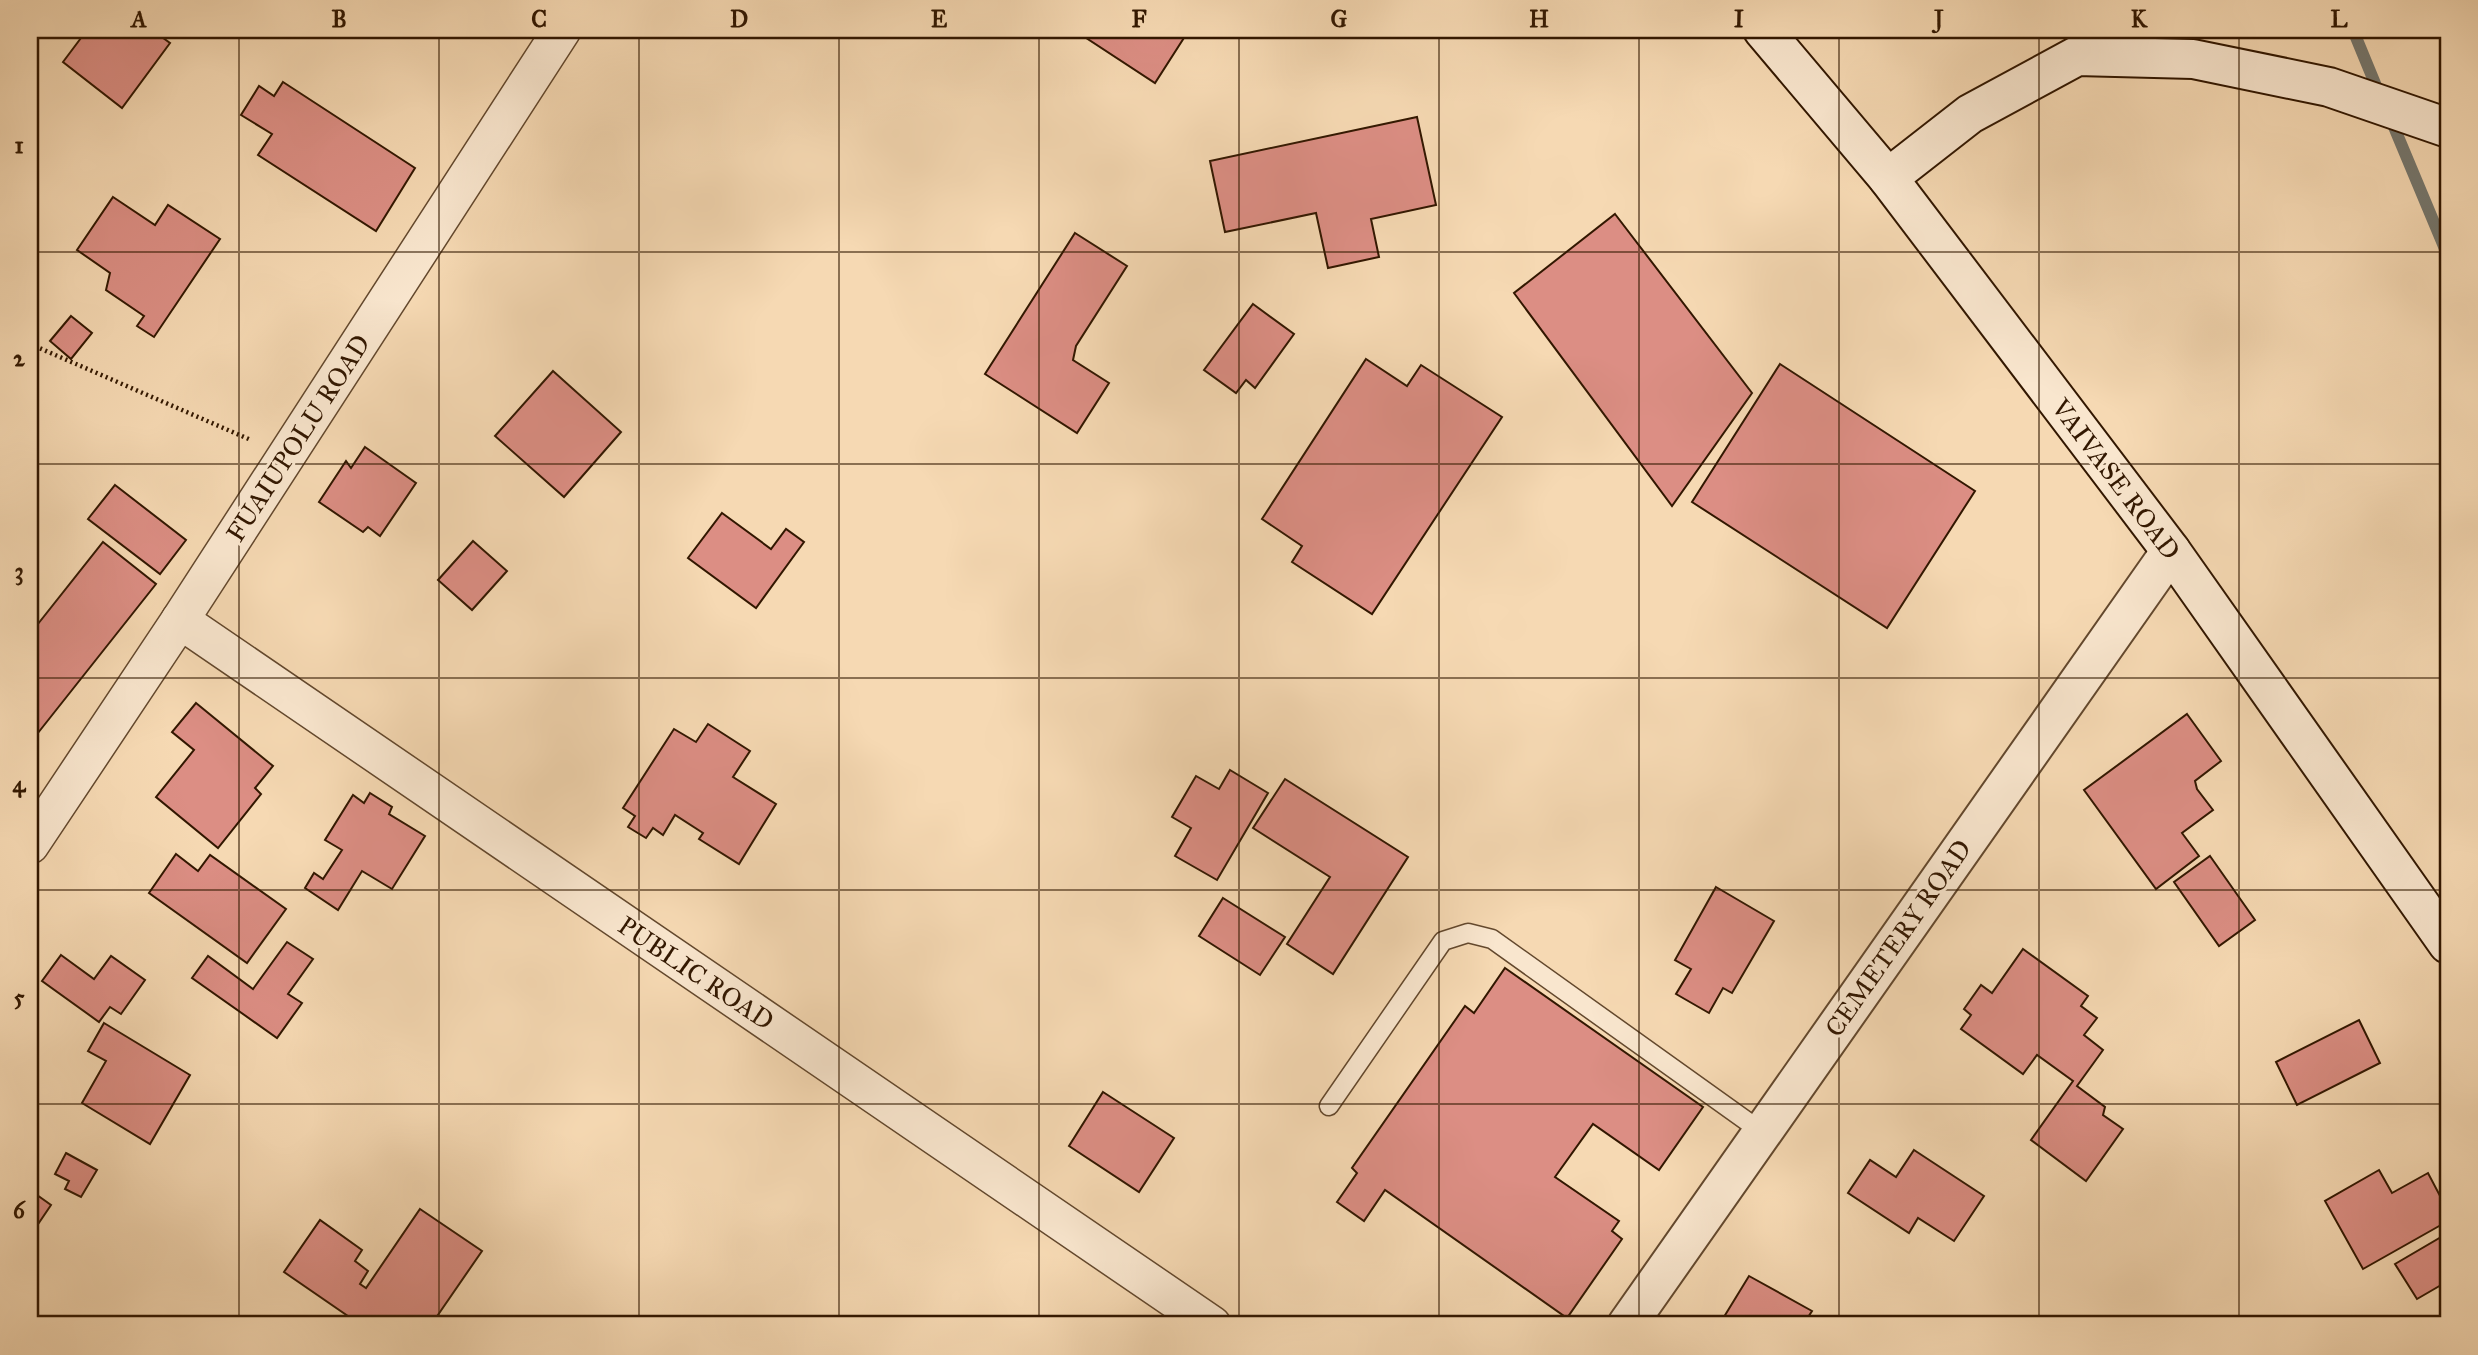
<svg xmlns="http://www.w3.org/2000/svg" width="2478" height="1355" viewBox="0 0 2478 1355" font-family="'IM FELL Great Primer',serif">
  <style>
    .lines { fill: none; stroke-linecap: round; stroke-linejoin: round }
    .stream { stroke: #75776e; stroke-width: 12 }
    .building { fill: #dc8e84; stroke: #321700; stroke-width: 2 }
    .service-casing { stroke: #63482d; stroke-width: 21 }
    .minor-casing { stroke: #63482d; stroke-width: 40 }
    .tertiary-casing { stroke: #63482d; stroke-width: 42 }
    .secondary-casing { stroke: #321700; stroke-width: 42 }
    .path { stroke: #321700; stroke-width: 4.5; stroke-dasharray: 2 3.5; stroke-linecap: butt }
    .service { stroke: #f9e6ce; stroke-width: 18 }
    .minor { stroke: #f9e6ce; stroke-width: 37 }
    .tertiary { stroke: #f9e6ce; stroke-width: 38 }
    .secondary { stroke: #f9e6ce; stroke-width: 38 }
    .grid { fill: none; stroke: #321700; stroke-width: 2; stroke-opacity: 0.55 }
    .labels { text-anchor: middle; stroke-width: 6; stroke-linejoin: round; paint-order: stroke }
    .street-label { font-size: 26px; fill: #321700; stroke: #f9e6ce }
    .neatline { fill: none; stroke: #321700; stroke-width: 2.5 }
    .grid-label { font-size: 23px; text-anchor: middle; font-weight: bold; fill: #321700 }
  </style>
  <rect width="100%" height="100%" fill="#f6d9b3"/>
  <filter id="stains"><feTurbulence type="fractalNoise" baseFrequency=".00286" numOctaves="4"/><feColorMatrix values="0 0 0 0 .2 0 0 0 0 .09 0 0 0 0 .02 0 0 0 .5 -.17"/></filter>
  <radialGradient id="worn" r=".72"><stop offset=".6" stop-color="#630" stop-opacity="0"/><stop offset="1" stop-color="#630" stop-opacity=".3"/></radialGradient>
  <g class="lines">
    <g class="stream">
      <path d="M2353 30 2381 98"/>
      <path d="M2389 115 2448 256"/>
    </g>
  </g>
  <g class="building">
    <path d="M87 30H152L170 43 122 108 63 62Z"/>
    <path d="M1074 30H1189L1155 83Z"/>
    <path d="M283 82 415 168 376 231 258 155 272 134 241 115 259 86 274 96Z"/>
    <path d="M1417 117 1436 205 1371 219 1379 257 1328 268 1316 213 1225 232 1210 161Z"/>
    <path d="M113 197 155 225 168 205 220 239 154 337 137 326 144 316 106 290 110 273 77 250Z"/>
    <path d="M1615 214 1752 393 1672 506 1514 293Z"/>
    <path d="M1075 233 1127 266 1076 346 1073 360 1109 383 1077 433 985 374Z"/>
    <path d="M1253 304 1294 334 1255 388 1246 380 1236 393 1204 370Z"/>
    <path d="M71 316 92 333 71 359 50 341Z"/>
    <path d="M1366 359 1407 386 1421 365 1502 417 1372 614 1292 562 1302 546 1262 519Z"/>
    <path d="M1780 364 1975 491 1887 628 1692 502Z"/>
    <path d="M553 371 621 432 564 497 495 436Z"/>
    <path d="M365 447 416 483 380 536 368 527 363 532 319 502 346 461 351 468Z"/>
    <path d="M115 485 186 540 160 574 88 519Z"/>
    <path d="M722 513 771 549 786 529 804 542 756 608 688 558Z"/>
    <path d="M473 541 507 571 472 610 438 580Z"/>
    <path d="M103 542 156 584 30 743V634Z"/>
    <path d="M196 703 273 766 255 788 261 794 218 848 156 797 194 750 172 732Z"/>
    <path d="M2187 714 2221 761 2195 781 2197 789 2213 810 2182 833 2199 856 2156 889 2084 790Z"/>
    <path d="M708 724 750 751 733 777 776 804 739 864 699 839 703 833 675 815 663 835 653 828 646 838 628 827 635 816 623 808 674 729 696 742Z"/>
    <path d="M1230 770 1268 793 1217 880 1175 856 1191 828 1172 817 1196 776 1219 789Z"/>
    <path d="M1285 779 1408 857 1333 974 1287 944 1330 877 1253 828Z"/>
    <path d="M370 793 392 807 389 814 425 836 392 889 362 871 338 910 305 888 314 873 323 879 342 850 325 840 353 795 364 803Z"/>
    <path d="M176 854 198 871 210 855 286 909 247 963 149 893Z"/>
    <path d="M2210 856 2255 920 2219 946 2174 882Z"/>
    <path d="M1716 887 1774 921 1732 993 1723 988 1709 1013 1676 994 1691 969 1675 960Z"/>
    <path d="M1223 898 1285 937 1260 975 1199 936Z"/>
    <path d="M287 942 313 959 288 994 302 1003 277 1038 192 978 208 956 253 989Z"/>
    <path d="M2023 949 2088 996 2081 1006 2097 1018 2084 1035 2103 1050 2077 1086 2105 1107 2103 1115 2123 1129 2086 1181 2031 1140 2073 1081 2037 1055 2023 1074 1961 1029 1971 1015 1964 1009 1981 985 1992 993Z"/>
    <path d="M61 955 94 979 111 956 145 980 121 1014 110 1007 99 1022 42 981Z"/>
    <path d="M1505 968 1703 1107 1659 1170 1593 1124 1555 1177 1619 1221 1612 1231 1622 1239 1567 1318 1385 1190 1364 1221 1337 1202 1357 1173 1352 1168 1465 1006 1474 1013Z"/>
    <path d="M2359 1020 2380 1063 2297 1105 2276 1062Z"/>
    <path d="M104 1023 190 1075 150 1144 82 1103 106 1061 88 1051Z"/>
    <path d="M1103 1092 1174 1138 1139 1192 1069 1146Z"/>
    <path d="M1914 1150 1984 1196 1954 1241 1918 1218 1909 1233 1848 1193 1870 1160 1896 1177Z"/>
    <path d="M66 1153 97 1170 81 1197 65 1189 69 1181 55 1174Z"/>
    <path d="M2379 1170 2392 1193 2428 1173 2448 1211V1221L2363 1269 2325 1201Z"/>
    <path d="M30 1190 51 1205 30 1236Z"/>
    <path d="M420 1209 482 1251 431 1325H361L284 1272 320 1220 362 1250 355 1261 368 1271 360 1284 366 1288Z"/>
    <path d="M2448 1233V1281L2417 1299 2395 1264Z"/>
    <path d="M1749 1276 1812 1311 1803 1325H1719Z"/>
  </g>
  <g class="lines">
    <defs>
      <path id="service" d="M1329 1106 1443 941 1468 933 1492 939 1762 1132"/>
      <g id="minor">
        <path d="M180 620 1212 1325"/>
        <path d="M30 845 180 620 562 30"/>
      </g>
      <path id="tertiary" d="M1627 1325 2171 551"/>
      <g id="secondary">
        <path d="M1763 30 1888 178 2171 551 2448 944"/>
        <path d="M1888 178 1970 114 2077 56 2193 59 2329 87 2448 128"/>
      </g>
    </defs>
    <use href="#service" class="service-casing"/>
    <use href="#minor" class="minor-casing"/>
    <use href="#tertiary" class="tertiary-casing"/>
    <use href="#secondary" class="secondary-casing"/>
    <path class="path" d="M30 344 251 440"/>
    <use href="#service" class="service"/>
    <use href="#minor" class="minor"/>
    <use href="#tertiary" class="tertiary"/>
    <use href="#secondary" class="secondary"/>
  </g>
  <path class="grid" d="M239 30V1325M439 30V1325M639 30V1325M839 30V1325M1039 30V1325M1239 30V1325M1439 30V1325M1639 30V1325M1839 30V1325M2039 30V1325M2239 30V1325M30 252H2448M30 464H2448M30 678H2448M30 890H2448M30 1104H2448"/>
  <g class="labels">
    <g class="street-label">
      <text transform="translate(298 438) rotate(-57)" y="9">FUAIUPOLU ROAD</text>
      <text transform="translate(2116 479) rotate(53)" y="9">VAIVASE ROAD</text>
      <text transform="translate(1898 938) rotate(-55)" y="9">CEMETERY ROAD</text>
      <text transform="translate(696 973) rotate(34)" y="9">PUBLIC ROAD</text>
    </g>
  </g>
  <rect width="2478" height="1355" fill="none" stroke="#f6d9b3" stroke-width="77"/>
  <rect x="38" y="38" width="2402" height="1278" class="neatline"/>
  <g class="grid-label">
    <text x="139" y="27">A</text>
    <text x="339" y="27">B</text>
    <text x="539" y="27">C</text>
    <text x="739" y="27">D</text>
    <text x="939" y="27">E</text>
    <text x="1139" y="27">F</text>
    <text x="1339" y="27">G</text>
    <text x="1539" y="27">H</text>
    <text x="1739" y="27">I</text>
    <text x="1939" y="27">J</text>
    <text x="2139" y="27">K</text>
    <text x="2339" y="27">L</text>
    <text x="19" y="153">1</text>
    <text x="19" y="366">2</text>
    <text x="19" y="579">3</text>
    <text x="19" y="792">4</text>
    <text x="19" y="1005">5</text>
    <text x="19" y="1218">6</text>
  </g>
  <rect width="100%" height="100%" filter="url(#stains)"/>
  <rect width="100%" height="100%" fill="url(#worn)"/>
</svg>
